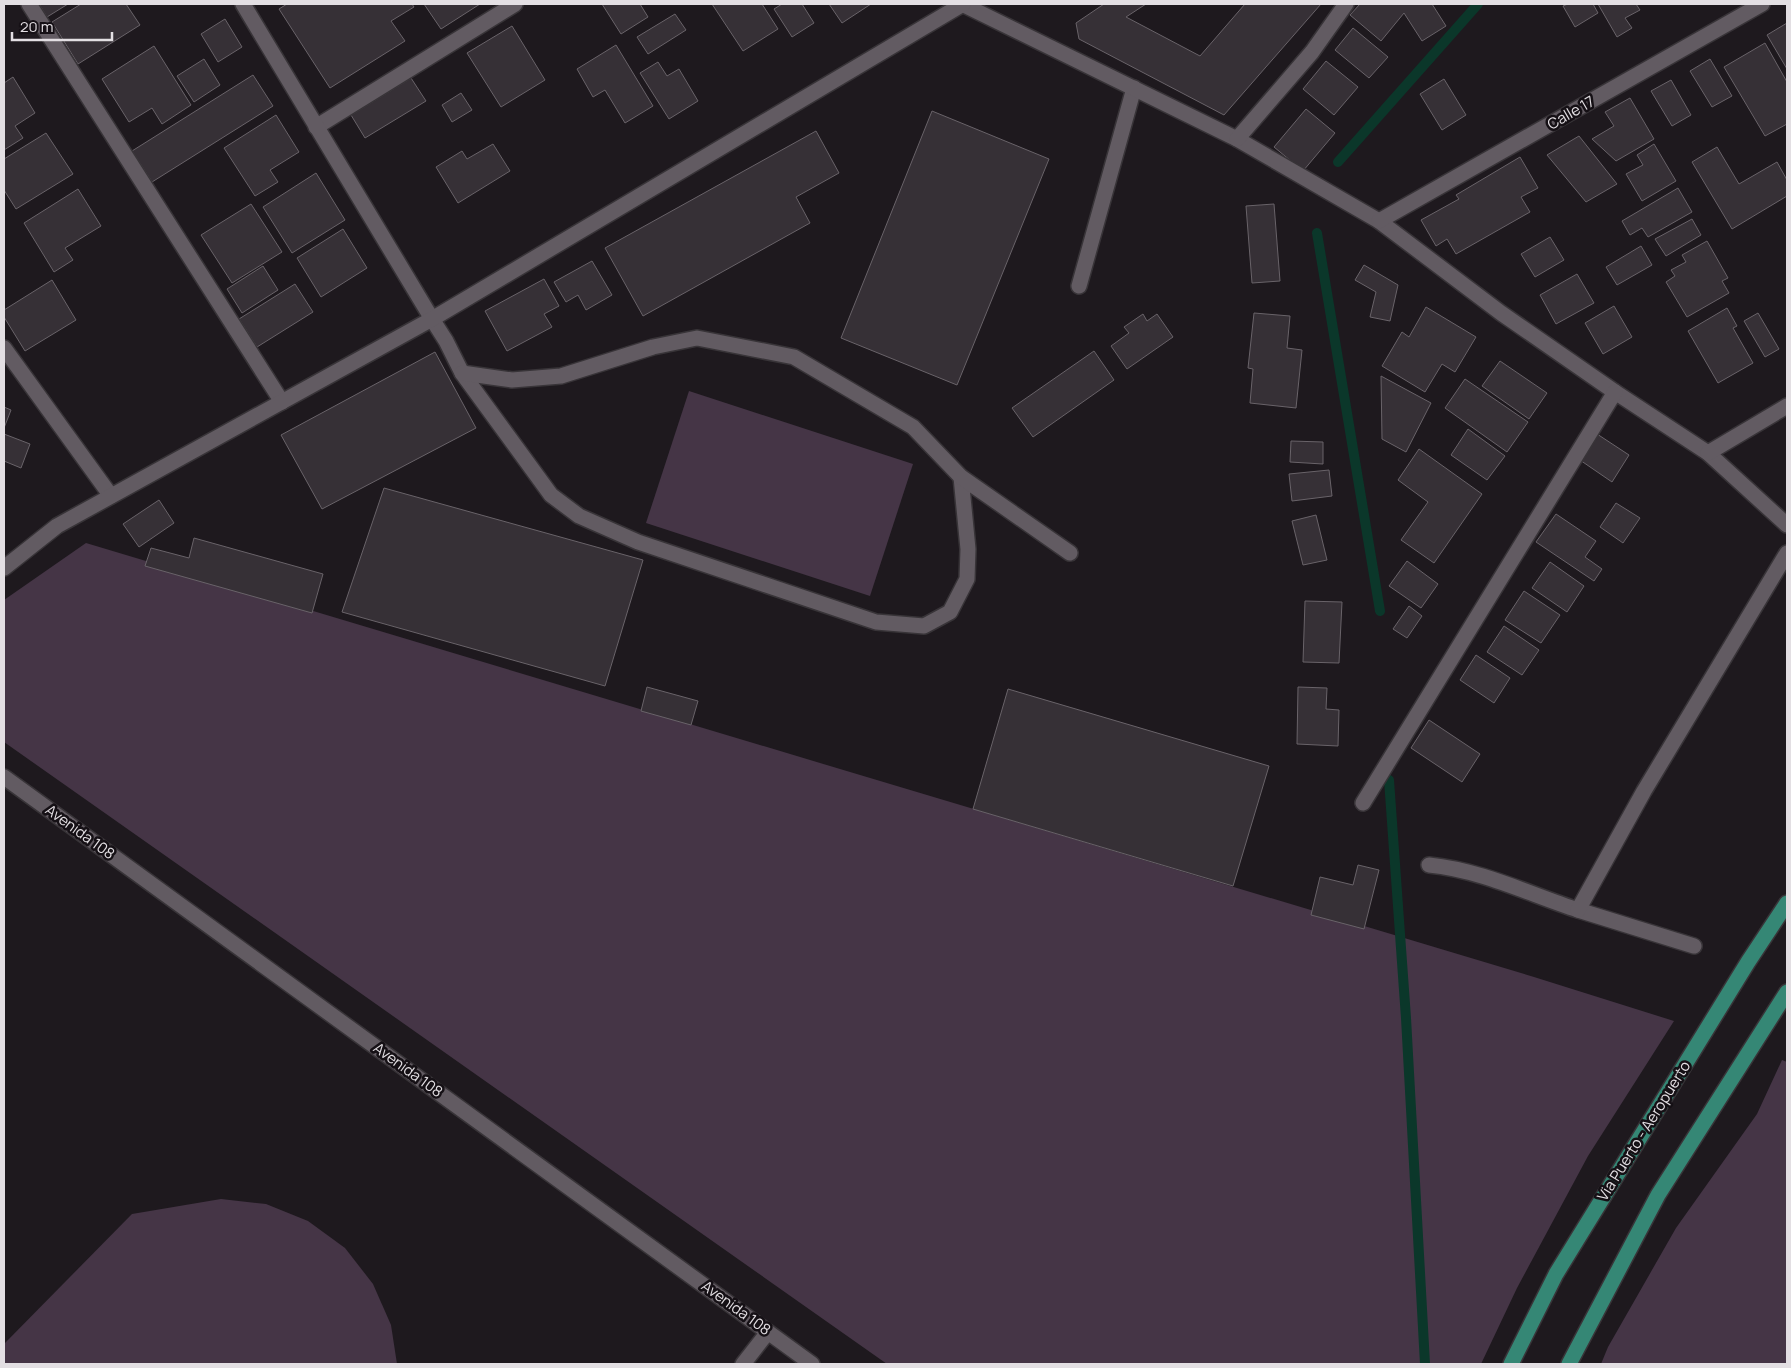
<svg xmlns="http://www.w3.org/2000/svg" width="1791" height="1368" viewBox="0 0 1791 1368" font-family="Manrope,sans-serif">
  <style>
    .green { fill: #453546 }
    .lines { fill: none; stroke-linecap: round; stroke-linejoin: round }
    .stream { stroke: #0b372a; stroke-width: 10 }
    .building { fill: #363036; stroke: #696369 }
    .lane-casing { stroke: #383438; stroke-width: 18 }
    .street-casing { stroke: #383438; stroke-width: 18 }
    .secondary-casing { stroke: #383438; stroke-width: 18 }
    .primary-casing { stroke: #383438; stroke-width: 18 }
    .lane { stroke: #625b62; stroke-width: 15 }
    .street { stroke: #625b62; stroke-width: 15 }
    .secondary { stroke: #625b62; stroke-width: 15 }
    .primary { stroke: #358775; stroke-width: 15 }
    .labels { text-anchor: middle; stroke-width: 5; stroke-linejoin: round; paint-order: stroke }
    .street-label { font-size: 15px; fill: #e3dfe3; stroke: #151015 }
  </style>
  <rect width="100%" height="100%" fill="#1e191e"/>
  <g class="green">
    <path d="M689 391 913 464 870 596 646 523Z"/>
    <path d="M86 543 1534 977 1674 1021 1588 1156 1517 1288 1481 1364H887L4 742V600Z"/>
    <path d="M1782 1060 1787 1062V1364H1601L1608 1347 1676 1228 1757 1114Z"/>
    <path d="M221 1199 266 1204 308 1221 345 1248 373 1284 391 1325 397 1364H4V1344L132 1214Z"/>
  </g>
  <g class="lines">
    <g class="stream">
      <path d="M1338 162 1478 4"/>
      <path d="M1317 233 1380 611"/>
      <path d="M1389 780 1406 1018 1425 1364"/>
    </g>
  </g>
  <g class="building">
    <path d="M39 4H68L47 17Z"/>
    <path d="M81 4H126L140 25 78 64 52 22Z"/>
    <path d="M287 4H412L414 7 391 21 405 41 330 88 279 9Z"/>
    <path d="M424 4H480L441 29Z"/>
    <path d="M602 4H640L648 17 621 34Z"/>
    <path d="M712 4H762L778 29 743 51Z"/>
    <path d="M782 4H802L814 23 792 37 774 9Z"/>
    <path d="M829 4H871L842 23Z"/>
    <path d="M1104 4H1146L1126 17 1200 56 1245 4H1321L1224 115 1079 39 1076 23Z"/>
    <path d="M1360 4H1432L1446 26 1422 41 1404 13 1381 41 1350 15Z"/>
    <path d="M1568 4H1593L1598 13 1575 27 1563 6Z"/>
    <path d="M1598 4H1636L1640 10 1625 18 1632 28 1617 37Z"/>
    <path d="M675 14 686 30 648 54 637 37Z"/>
    <path d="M225 19 242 47 218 62 201 34Z"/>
    <path d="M1787 23V69L1767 35Z"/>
    <path d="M512 26 545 80 501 107 467 53Z"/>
    <path d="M1353 28 1388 57 1369 78 1335 50Z"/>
    <path d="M1765 43 1787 82V124L1765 136 1724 67Z"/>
    <path d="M616 45 653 106 625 123 605 90 593 97 577 69Z"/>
    <path d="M154 46 191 105 162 124 152 108 129 122 102 79Z"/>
    <path d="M204 59 220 85 194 102 177 76Z"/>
    <path d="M1710 59 1732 96 1712 107 1690 71Z"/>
    <path d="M1326 61 1358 87 1334 115 1303 89Z"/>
    <path d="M658 62 667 76 679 69 698 101 669 119 640 73Z"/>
    <path d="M253 75 273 106 152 182 132 151Z"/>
    <path d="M13 77 35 113 15 126 23 138 4 150V83Z"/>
    <path d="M411 78 426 101 365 138 351 115Z"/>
    <path d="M1444 79 1466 115 1442 130 1420 94Z"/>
    <path d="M1671 80 1691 115 1672 126 1651 91Z"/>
    <path d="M461 93 472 110 452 122 442 105Z"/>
    <path d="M1630 98 1654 139 1616 161 1592 139 1614 126 1605 112Z"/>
    <path d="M1306 109 1335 133 1303 171 1274 147Z"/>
    <path d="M932 111 1049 159 957 385 841 338Z"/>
    <path d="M276 115 299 152 270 170 278 182 255 196 224 148Z"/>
    <path d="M816 131 839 173 796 197 810 223 643 316 605 248Z"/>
    <path d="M46 133 73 174 16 209 4 190V159Z"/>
    <path d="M1579 136 1617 184 1586 202 1547 155Z"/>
    <path d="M493 144 510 171 458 203 436 167 462 151 467 159Z"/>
    <path d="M1654 144 1676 181 1642 201 1626 174 1643 165 1637 155Z"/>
    <path d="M1717 147 1739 184 1777 162 1787 180V196L1732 229 1692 162Z"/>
    <path d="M1520 157 1538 188 1521 197 1530 212 1456 254 1447 239 1436 246 1421 220 1459 199 1456 195Z"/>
    <path d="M316 173 345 220 292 253 263 207Z"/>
    <path d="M1678 188 1692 212 1648 237 1642 228 1630 235 1622 221Z"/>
    <path d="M78 189 101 226 65 248 73 260 54 272 24 223Z"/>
    <path d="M251 204 282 252 232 283 201 235Z"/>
    <path d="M1274 204 1280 281 1252 283 1246 206Z"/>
    <path d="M1692 219 1701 235 1666 256 1655 239Z"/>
    <path d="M343 229 367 268 321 297 297 258Z"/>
    <path d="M1550 237 1564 260 1535 277 1521 254Z"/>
    <path d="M1707 241 1728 278 1722 281 1729 293 1687 317 1666 282 1675 276 1671 270 1686 262 1682 255Z"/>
    <path d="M1641 246 1652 265 1617 285 1606 267Z"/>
    <path d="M592 261 612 295 586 310 578 295 566 302 554 282Z"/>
    <path d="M1364 265 1398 285 1390 321 1370 317 1376 292 1355 280Z"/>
    <path d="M263 266 278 290 242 313 227 289Z"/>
    <path d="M1577 274 1594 303 1556 324 1540 295Z"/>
    <path d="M544 279 559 306 544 314 552 327 507 351 485 311Z"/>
    <path d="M52 280 76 320 25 351 4 317V310Z"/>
    <path d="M295 284 313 312 257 347 239 319Z"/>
    <path d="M1614 306 1632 337 1603 354 1585 323Z"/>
    <path d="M1426 307 1476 337 1455 372 1442 364 1425 392 1382 366 1402 332 1409 337Z"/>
    <path d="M1727 308 1737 326 1733 328 1753 363 1718 383 1688 331Z"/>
    <path d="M1254 313 1290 316 1287 348 1302 350 1296 408 1250 403 1253 369 1248 368Z"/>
    <path d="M1758 313 1779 349 1765 357 1744 321Z"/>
    <path d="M1143 314 1147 321 1157 314 1173 337 1127 369 1111 346 1129 333 1124 327Z"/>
    <path d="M1094 351 1114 380 1033 437 1012 408Z"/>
    <path d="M435 352 476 428 322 509 281 435Z"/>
    <path d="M1500 361 1547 393 1529 419 1482 386Z"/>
    <path d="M1381 376 1431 403 1406 452 1382 439Z"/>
    <path d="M1465 379 1528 422 1507 452 1445 408Z"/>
    <path d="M4 407 11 410 4 428Z"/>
    <path d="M1468 429 1505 456 1487 480 1451 455Z"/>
    <path d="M1594 432 1629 455 1612 482 1577 458Z"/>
    <path d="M4 434 30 444 21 468 4 461Z"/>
    <path d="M1291 441 1323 442V464L1290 462Z"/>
    <path d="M1419 449 1482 494 1434 563 1401 540 1428 502 1398 480Z"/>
    <path d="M1329 470 1332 496 1292 501 1289 474Z"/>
    <path d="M384 488 643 560 605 686 342 612Z"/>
    <path d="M159 500 174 523 139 547 123 524Z"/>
    <path d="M1616 503 1640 518 1623 543 1600 527Z"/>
    <path d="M1556 514 1596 541 1585 557 1602 569 1594 581 1536 542Z"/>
    <path d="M1316 515 1327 560 1303 565 1292 521Z"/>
    <path d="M194 538 323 574 312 613 145 566 151 548 189 558Z"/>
    <path d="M1407 561 1438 584 1421 608 1389 586Z"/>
    <path d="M1550 562 1584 586 1567 612 1532 588Z"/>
    <path d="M1524 591 1560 615 1541 643 1505 620Z"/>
    <path d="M1305 601 1342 602 1339 663 1303 662Z"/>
    <path d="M1409 606 1422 616 1407 638 1393 629Z"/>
    <path d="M1504 626 1539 650 1522 675 1487 652Z"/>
    <path d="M1476 655 1510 678 1494 703 1460 680Z"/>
    <path d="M647 687 698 701 691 725 641 711Z"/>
    <path d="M1298 687 1327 688 1326 709 1339 710 1338 746 1297 744Z"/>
    <path d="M1008 689 1269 766 1233 886 973 809Z"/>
    <path d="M1429 720 1480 754 1462 782 1411 748Z"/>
    <path d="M1358 865 1379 870 1364 929 1311 915 1320 877 1353 885Z"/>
  </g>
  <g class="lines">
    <defs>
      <g id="lane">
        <path d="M316 127 515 4"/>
        <path d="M1079 286 1134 88"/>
        <path d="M432 319 446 341 462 373 551 495 579 516 638 542 876 622 924 626 950 612 967 579 968 549 961 477"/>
        <path d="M462 373 512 380 561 376 653 347 697 338 794 357 913 427 961 477 1070 553"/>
        <path d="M743 1364 768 1332"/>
      </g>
      <g id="street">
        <path d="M29 4 282 402"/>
        <path d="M243 4 432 319"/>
        <path d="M962 4 1237 139 1379 221 1501 313 1615 392 1708 453 1787 525"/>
        <path d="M1237 139 1312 52 1346 4"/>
        <path d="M1379 221 1762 4"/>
        <path d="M4 348 111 496"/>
        <path d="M1708 453 1787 406"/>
        <path d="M4 568 57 526 432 319 963 4"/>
        <path d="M1363 803 1615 392"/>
        <path d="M1429 865C1481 870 1529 894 1578 910 1616 922 1655 934 1694 946"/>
        <path d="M1578 910 1644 791 1787 553"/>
      </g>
      <path id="secondary" d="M4 777 812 1364"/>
      <g id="primary">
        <path d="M1511 1364 1556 1274 1748 962 1787 903"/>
        <path d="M1569 1364 1658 1195 1787 992"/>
      </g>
    </defs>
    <use href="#lane" class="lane-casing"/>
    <use href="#street" class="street-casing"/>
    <use href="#secondary" class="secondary-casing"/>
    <use href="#primary" class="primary-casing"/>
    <use href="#lane" class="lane"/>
    <use href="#street" class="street"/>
    <use href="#secondary" class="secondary"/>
    <use href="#primary" class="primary"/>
  </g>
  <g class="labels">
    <g class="street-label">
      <text transform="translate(1571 113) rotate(-30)" y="5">Calle 17</text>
      <text transform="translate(80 832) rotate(36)" y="5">Avenida 108</text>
      <text transform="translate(408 1070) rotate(36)" y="5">Avenida 108</text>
      <text transform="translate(1644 1131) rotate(-58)" y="5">Via Puerto - Aeropuerto</text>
      <text transform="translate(736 1308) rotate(36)" y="5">Avenida 108</text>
    </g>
  </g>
  <rect width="1791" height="1368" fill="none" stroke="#e3dfe3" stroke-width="10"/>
  <path d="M12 32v8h100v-8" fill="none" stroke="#e3dfe3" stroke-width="2.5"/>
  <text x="20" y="32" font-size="15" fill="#e3dfe3" stroke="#151015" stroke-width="4" paint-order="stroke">20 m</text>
</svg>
